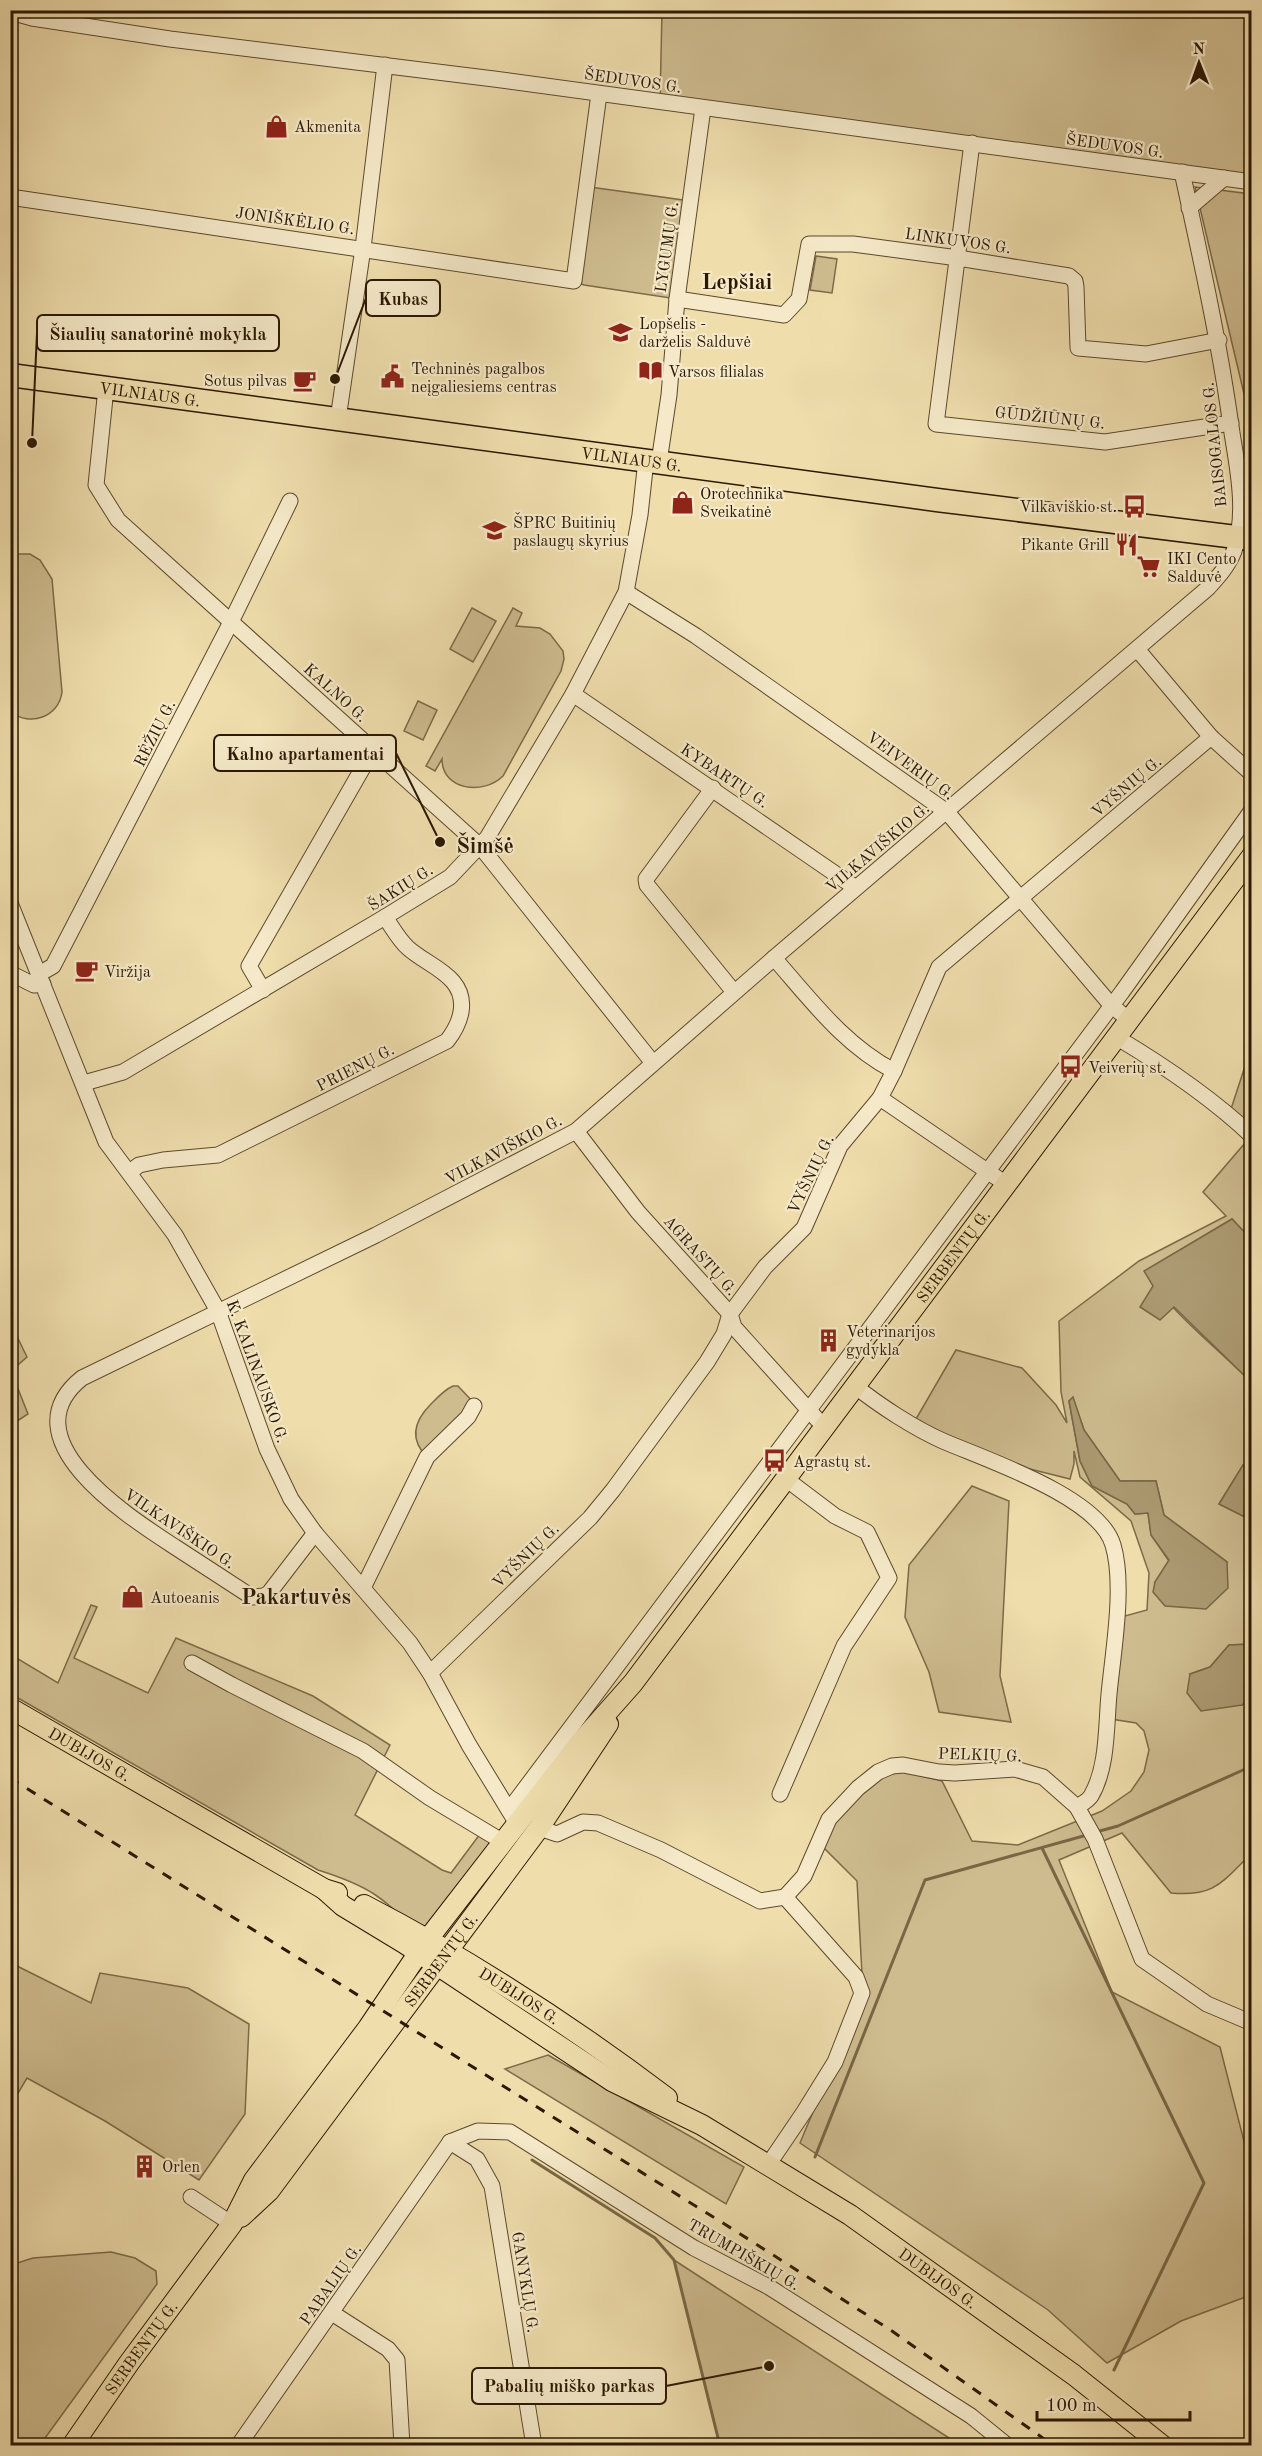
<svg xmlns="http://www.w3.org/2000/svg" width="1262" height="2456" viewBox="0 0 1262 2456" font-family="'Old Standard TT',serif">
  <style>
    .green { fill: #cebc8f; stroke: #7c6a48; stroke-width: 1.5; fill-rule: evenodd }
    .water { fill: #ac9a72; stroke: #786645; stroke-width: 1.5 }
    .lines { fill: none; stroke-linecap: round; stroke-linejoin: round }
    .stream { stroke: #786645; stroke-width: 3 }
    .minor-casing { stroke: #5c492c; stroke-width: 17 }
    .major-casing { stroke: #2b1801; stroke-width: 22 }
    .highway-casing { stroke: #2b1801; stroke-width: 25 }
    .minor { stroke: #f5e9c9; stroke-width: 15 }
    .major { stroke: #efddac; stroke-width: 20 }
    .highway { stroke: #efddac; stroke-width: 22 }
    .rail { stroke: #2b1801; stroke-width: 3; stroke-dasharray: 10 10; stroke-linecap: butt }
    .labels { text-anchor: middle; stroke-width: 4.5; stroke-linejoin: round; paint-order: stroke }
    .street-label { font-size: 16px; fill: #2b1801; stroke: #f5e9c9 }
    .poi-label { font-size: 16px; fill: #2b1801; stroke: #f5e9c9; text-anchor: start }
    .district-label { font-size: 22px; font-weight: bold; fill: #2b1801; stroke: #f5e9c9 }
    .leader { fill: none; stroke: #2b1801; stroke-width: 2 }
    .callout-dot { fill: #2b1801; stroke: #f5e9c9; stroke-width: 2 }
    .callout { fill: #f5e9c9; stroke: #2b1801; stroke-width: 2 }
    .callout-label { font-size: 18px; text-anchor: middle; font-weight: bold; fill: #2b1801 }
  </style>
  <rect width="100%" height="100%" fill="#efddac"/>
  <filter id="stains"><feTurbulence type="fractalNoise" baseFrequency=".00333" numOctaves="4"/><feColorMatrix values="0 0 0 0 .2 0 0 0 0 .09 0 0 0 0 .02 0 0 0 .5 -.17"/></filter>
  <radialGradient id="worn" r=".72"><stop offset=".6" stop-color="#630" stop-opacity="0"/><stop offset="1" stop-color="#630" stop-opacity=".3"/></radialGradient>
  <g class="green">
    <path d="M662 11H1251V182L660 102Z"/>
    <path d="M590 187 690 201 677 299 584 285 574 281Z"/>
    <path d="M1195 187 1251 194V415H1249Z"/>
    <path d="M816 256 837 259 832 293 810 290Z"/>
    <path d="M18 554H30L40 560 52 579 62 692C59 717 30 727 11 712L10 556Z"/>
    <path d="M472 608 496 621 473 662 450 649Z"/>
    <path d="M513 608 522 613 516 626 540 628 550 634 563 651 564 659 561 671 503 776C484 795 442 791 442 759L435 771 426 766Z"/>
    <path d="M418 701 437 710 423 740 404 731Z"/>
    <path d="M1251 1048V1239L1232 1219 1145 1271C1169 1311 1214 1345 1247 1378L1251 1379V1474L1243 1465 1219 1504 1251 1520V1644L1229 1645 1210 1667 1190 1674 1242 1705 1251 1697V1854C1222 1882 1215 1897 1171 1893L1122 1833 1059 1860 1112 1992 1220 2047 1249 2161 1251 2162V2295L1181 2321 1107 2363 1048 2310 800 2143 863 1993 857 1881 821 1845 836 1817 875 1779 902 1771 942 1781 972 1841 1018 1845 1102 1811 1131 1791 1144 1772 1149 1750 1144 1731 1136 1723 1111 1719 1121 1617 1147 1610 1149 1573 1131 1521 1080 1477 1074 1451V1464L1070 1479 1026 1468 945 1436 916 1419 956 1350 1022 1368 1056 1405 1067 1423 1061 1392 1059 1321 1139 1261 1226 1216 1203 1192 1251 1136 1229 1115ZM1073 1398 1084 1430 1120 1481H1156L1164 1515 1227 1562 1155 1582 1169 1561 1151 1535 1148 1513 1135 1514 1127 1504 1092 1486 1080 1461 1069 1401Z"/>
    <path d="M11 1324 27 1357 11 1371 28 1414 11 1425Z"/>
    <path d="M453 1386H458L473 1402 427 1457C409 1439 414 1421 431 1404 438 1397 444 1390 453 1386Z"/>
    <path d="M972 1486 1009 1501 1000 1676 1011 1722 939 1712 929 1672 905 1617 909 1565Z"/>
    <path d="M91 1605 97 1607 74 1658 148 1693 176 1638 313 1696 390 1745 355 1815 442 1870 451 1873 480 1834 497 1845 426 1926C406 1924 390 1904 374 1894 357 1883 337 1876 318 1870L11 1694 10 1654 58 1683Z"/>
    <path d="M11 1963 91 2003 100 1973 188 1988 249 2024 245 2114 199 2180 105 2121 27 2078 11 2105Z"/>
    <path d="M548 2055 744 2167 726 2204 505 2069Z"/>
    <path d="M111 2252 135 2258 156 2271 157 2284 40 2445H11V2265L33 2258Z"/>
    <path d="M674 2260 714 2286 960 2445H720Z"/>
  </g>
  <g class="water">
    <path d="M1232 1219 1251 1239V1379L1247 1378 1174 1307 1160 1320 1140 1307 1153 1286 1144 1271Z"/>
    <path d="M1073 1397 1084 1430 1120 1481H1156L1164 1515 1227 1562 1228 1588 1206 1609 1165 1606 1153 1592 1155 1582 1169 1560 1151 1535 1148 1513 1135 1514 1127 1504 1092 1486 1080 1461 1069 1401Z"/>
    <path d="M1243 1465 1251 1474V1520L1219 1504Z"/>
    <path d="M1251 1644V1697L1242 1705 1201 1711 1187 1693 1190 1674 1210 1667 1229 1645Z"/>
  </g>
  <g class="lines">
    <g class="stream">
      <path d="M1096 1832 1118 1826 1252 1766"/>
      <path d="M1042 1848 1204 2183 1114 2370"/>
      <path d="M815 2157 925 1880 1087 1835"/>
      <path d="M532 2160 655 2238 674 2260 720 2446"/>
    </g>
    <defs>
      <g id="minor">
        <path d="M11 12 32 18 170 39 494 79 1252 182"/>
        <path d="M972 143 936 424 1105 442 1231 423"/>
        <path d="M10 197 574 281 599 94"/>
        <path d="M1189 208 1224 178"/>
        <path d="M677 299 784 315 799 299 809 244H853L958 258 1069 276 1075 281 1076 287 1078 348 1146 354 1219 340"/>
        <path d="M106 388 96 485 118 520 480 846 653 1063"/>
        <path d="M338 419 363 248 385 65"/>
        <path d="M659 462 669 395 677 299 703 108"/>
        <path d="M626 592 696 636 947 812 1111 1005 1129 1020"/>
        <path d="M1137 649 1211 737 1252 774"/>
        <path d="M573 694 856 888"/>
        <path d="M713 788 646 879 647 885 734 992"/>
        <path d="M10 903 106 1142 175 1235 218 1311 267 1449 291 1499 315 1533 410 1643 430 1673 469 1745 513 1817"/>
        <path d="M774 958C811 1000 844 1045 894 1071"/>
        <path d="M10 973 34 985 43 984"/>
        <path d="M39 974 53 966 67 939 231 622 290 501"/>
        <path d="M263 990 249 966 373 750"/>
        <path d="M1116 1037C1163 1065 1212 1098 1252 1136"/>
        <path d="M84 1083 123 1072 385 917 450 877 487 838 573 694 626 592 640 515 646 460"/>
        <path d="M880 1098 1006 1184"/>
        <path d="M576 1131 638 1212 730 1314 734 1327 824 1427"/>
        <path d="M130 1172 139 1165 163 1160 218 1155 447 1041C454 1032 459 1024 461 1012 467 976 429 967 408 948 399 940 392 927 385 917"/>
        <path d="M315 1533 269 1593 264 1596 252 1597C226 1580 201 1564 175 1547 129 1517 6 1439 82 1378L376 1235 576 1131 774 958 1208 588C1218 577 1229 565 1234 551 1247 515 1238 470 1232 433 1220 345 1201 259 1182 172"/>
        <path d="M363 1588 427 1457 468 1417 474 1406"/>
        <path d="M192 1663 232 1685 363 1751 430 1798 505 1843"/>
        <path d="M430 1673 590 1518 613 1490 707 1362 724 1334 730 1314 765 1267 804 1228 840 1146 880 1098 894 1071 939 967 1211 737"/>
        <path d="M780 1794 844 1646 889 1578 867 1532 835 1516 786 1479"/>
        <path d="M1077 1807 1095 1839 1142 1959 1207 2004 1252 2023"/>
        <path d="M509 1810 1122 992 1252 810"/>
        <path d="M539 1828 557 1834 583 1822 598 1823 661 1850 760 1901 785 1897"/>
        <path d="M450 2142 478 2131 510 2132 694 2248 769 2287 971 2416 1008 2446"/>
        <path d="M450 2142 477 2159 492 2186 534 2446"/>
        <path d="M768 2165 804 2112 835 2062 862 1993 856 1977 785 1897 804 1876 829 1819 858 1788 878 1772 892 1766 903 1765 939 1772 955 1773 1015 1769 1043 1777 1077 1807C1081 1804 1088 1801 1091 1796 1108 1767 1106 1726 1109 1694 1113 1652 1125 1585 1113 1545 1099 1497 987 1460 943 1441 914 1428 880 1406 855 1386"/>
        <path d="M191 2197 232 2224"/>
        <path d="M332 2313 388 2349 397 2360 402 2446"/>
        <path d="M238 2446 450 2142"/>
      </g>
      <g id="major">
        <path id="s1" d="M10 1708 324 1889 337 1893"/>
        <path id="s2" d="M324 1889 343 1906 404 1943 612 2081 702 2125 850 2215 1074 2375 1163 2446"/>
        <path id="s3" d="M364 1905C470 1960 572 2026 667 2098"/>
        <path id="s4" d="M241 2217 269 2191 539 1828 608 1724"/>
        <path id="s5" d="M72 2446 129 2363 232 2224 254 2180 368 2028 428 1939 579 1744 633 1683 1252 856"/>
      </g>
      <g id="highway">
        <path id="s6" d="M10 375 937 500 1252 539"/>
      </g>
    </defs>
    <use href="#minor" class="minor-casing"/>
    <use href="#major" class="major-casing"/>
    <use href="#highway" class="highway-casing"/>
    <use href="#minor" class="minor"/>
    <use href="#major" class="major"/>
    <use href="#highway" class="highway"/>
    <path class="rail" d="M10 1778 734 2230 892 2331 1054 2446"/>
  </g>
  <defs>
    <symbol id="shop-bare" viewBox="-9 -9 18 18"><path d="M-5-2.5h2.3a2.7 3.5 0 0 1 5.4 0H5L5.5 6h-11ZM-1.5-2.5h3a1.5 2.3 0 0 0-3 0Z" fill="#8f2418" stroke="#f5e9c9" stroke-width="2.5" paint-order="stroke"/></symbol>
    <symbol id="school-bare" viewBox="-9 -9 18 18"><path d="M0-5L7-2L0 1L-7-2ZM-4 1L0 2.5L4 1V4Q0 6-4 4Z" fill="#8f2418" stroke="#f5e9c9" stroke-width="2.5" paint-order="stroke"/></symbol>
    <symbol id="library-bare" viewBox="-9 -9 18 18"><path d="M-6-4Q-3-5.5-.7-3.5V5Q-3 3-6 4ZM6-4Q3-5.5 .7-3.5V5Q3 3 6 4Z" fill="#8f2418" stroke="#f5e9c9" stroke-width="2.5" paint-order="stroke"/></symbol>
    <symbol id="civic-bare" viewBox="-9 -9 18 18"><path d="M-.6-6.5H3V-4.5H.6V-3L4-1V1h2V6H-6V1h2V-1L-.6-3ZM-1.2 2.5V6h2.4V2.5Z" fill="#8f2418" stroke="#f5e9c9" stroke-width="2.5" paint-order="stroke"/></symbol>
    <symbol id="cafe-bare" viewBox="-9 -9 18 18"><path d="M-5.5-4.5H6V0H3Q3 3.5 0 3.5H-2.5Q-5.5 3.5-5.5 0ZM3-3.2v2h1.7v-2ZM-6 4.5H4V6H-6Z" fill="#8f2418" stroke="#f5e9c9" stroke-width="2.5" paint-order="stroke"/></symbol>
    <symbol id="bus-bare" viewBox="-9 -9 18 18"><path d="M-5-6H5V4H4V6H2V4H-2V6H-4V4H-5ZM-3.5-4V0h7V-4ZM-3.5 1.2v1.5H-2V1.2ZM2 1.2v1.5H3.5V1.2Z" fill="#8f2418" stroke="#f5e9c9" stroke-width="2.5" paint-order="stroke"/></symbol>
    <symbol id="restaurant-bare" viewBox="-9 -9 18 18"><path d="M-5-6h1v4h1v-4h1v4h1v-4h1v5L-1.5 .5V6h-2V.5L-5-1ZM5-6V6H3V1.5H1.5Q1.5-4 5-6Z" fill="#8f2418" stroke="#f5e9c9" stroke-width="2.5" paint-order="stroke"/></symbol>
    <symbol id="supermarket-bare" viewBox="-9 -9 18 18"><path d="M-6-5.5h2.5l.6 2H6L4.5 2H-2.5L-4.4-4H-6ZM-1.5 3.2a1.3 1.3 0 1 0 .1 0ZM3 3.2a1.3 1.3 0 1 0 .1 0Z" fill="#8f2418" stroke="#f5e9c9" stroke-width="2.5" paint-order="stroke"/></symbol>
    <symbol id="building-bare" viewBox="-9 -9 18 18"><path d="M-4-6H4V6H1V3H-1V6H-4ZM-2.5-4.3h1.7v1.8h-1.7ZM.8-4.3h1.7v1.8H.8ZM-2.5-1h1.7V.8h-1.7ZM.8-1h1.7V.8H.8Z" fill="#8f2418" stroke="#f5e9c9" stroke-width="2.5" paint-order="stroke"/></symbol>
  </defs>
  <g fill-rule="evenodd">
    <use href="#shop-bare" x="260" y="110" width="33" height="33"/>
    <use href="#school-bare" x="604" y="316" width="33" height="33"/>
    <use href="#library-bare" x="634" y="354" width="33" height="33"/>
    <use href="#civic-bare" x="376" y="360" width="33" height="33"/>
    <use href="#cafe-bare" x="288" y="364" width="33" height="33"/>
    <use href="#shop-bare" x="666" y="486" width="33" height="33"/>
    <use href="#bus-bare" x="1118" y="490" width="33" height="33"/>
    <use href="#school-bare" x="478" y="514" width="33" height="33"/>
    <use href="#restaurant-bare" x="1110" y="528" width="33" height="33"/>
    <use href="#supermarket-bare" x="1132" y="550" width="33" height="33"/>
    <use href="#cafe-bare" x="70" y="954" width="33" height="33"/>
    <use href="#bus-bare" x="1054" y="1050" width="33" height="33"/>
    <use href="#building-bare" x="812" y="1324" width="33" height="33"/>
    <use href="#bus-bare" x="758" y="1444" width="33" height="33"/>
    <use href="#shop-bare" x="116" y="1580" width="33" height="33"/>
    <use href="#building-bare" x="128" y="2150" width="33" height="33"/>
  </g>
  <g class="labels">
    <g class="street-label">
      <text transform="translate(633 80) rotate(8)" y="6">ŠEDUVOS G.</text>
      <text transform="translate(1115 145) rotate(8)" y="6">ŠEDUVOS G.</text>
      <text transform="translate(295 220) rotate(8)" y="6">JONIŠKĖLIO G.</text>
      <text transform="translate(958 240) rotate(8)" y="6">LINKUVOS G.</text>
      <text transform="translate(666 247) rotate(-82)" y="6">LYGUMŲ G.</text>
      <text dy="6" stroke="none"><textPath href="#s6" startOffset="141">VILNIAUS G.</textPath></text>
      <text transform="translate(1050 417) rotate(6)" y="6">GŪDŽIŪNŲ G.</text>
      <text transform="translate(1214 445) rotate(-96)" y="6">BAISOGALOS G.</text>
      <text dy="6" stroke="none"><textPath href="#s6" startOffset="627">VILNIAUS G.</textPath></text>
      <text transform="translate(336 692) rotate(42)" y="6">KALNO G.</text>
      <text transform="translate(154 733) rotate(-63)" y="6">RĖŽIŲ G.</text>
      <text transform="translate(911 765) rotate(36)" y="6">VEIVERIŲ G.</text>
      <text transform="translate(725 775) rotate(34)" y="6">KYBARTŲ G.</text>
      <text transform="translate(1126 786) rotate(-40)" y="6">VYŠNIŲ G.</text>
      <text transform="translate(877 847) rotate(-40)" y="6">VILKAVIŠKIO G.</text>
      <text transform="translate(400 887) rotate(-32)" y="6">ŠAKIŲ G.</text>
      <text transform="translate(355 1067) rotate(-27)" y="6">PRIENŲ G.</text>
      <text transform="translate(503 1149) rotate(-28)" y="6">VILKAVIŠKIO G.</text>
      <text transform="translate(810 1174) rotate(-64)" y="6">VYŠNIŲ G.</text>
      <text transform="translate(701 1255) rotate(48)" y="6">AGRASTŲ G.</text>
      <text dy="6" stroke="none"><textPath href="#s5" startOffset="1482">SERBENTŲ G.</textPath></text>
      <text transform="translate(258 1371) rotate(70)" y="6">K. KALINAUSKO G.</text>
      <text transform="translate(180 1528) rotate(34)" y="6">VILKAVIŠKIO G.</text>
      <text transform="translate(525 1555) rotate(-44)" y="6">VYŠNIŲ G.</text>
      <text dy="6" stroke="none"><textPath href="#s1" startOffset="92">DUBIJOS G.</textPath></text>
      <text transform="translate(980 1754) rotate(2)" y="6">PELKIŲ G.</text>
      <text dy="6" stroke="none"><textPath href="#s4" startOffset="326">SERBENTŲ G.</textPath></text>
      <text dy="6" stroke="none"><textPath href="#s3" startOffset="180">DUBIJOS G.</textPath></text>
      <text transform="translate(744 2254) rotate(30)" y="6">TRUMPIŠKIŲ G.</text>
      <text dy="6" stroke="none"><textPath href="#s2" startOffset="728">DUBIJOS G.</textPath></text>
      <text transform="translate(526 2282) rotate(81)" y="6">GANYKLŲ G.</text>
      <text transform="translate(330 2284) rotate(-55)" y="6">PABALIŲ G.</text>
      <text dy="6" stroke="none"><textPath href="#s5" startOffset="120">SERBENTŲ G.</textPath></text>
    </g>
    <g class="poi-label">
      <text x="294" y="132">Akmenita</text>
      <text x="639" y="329">Lopšelis -<tspan x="639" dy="18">darželis Salduvė</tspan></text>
      <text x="411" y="374">Techninės pagalbos<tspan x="411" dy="18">neįgaliesiems centras</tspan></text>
      <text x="668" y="377">Varsos filialas</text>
      <text x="287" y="386" text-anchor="end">Sotus pilvas</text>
      <text x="700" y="499">Orotechnika<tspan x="700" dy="18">Sveikatinė</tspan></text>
      <text x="1117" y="512" text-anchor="end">Vilkaviškio st.</text>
      <text x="513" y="528">ŠPRC Buitinių<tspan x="513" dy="18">paslaugų skyrius</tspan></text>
      <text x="1109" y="550" text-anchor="end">Pikante Grill</text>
      <text x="1167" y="564">IKI Cento<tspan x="1167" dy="18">Salduvė</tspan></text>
      <text x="104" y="977">Viržija</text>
      <text x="1088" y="1073">Veiverių st.</text>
      <text x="846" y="1337">Veterinarijos<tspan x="846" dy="18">gydykla</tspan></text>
      <text x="793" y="1467">Agrastų st.</text>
      <text x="150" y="1603">Autoeanis</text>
      <text x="162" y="2172">Orlen</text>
    </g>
    <g class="district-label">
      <text x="737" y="289">Lepšiai</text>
      <text x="485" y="853">Šimšė</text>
      <text x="296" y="1604">Pakartuvės</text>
    </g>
  </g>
  <path class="leader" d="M335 379L366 298M32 443L37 333M440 842L396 753M769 2366L666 2386"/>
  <g class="callout-dot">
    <circle cx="335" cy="379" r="6"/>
    <circle cx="32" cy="443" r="6"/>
    <circle cx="440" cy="842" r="6"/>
    <circle cx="769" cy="2366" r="6"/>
  </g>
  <g class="callout">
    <rect x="366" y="280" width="74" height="36" rx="6"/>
    <rect x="37" y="315" width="242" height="36" rx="6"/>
    <rect x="214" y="735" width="182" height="36" rx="6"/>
    <rect x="472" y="2368" width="194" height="36" rx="6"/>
  </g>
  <g class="callout-label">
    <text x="403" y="305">Kubas</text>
    <text x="158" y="340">Šiaulių sanatorinė mokykla</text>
    <text x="305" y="760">Kalno apartamentai</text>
    <text x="569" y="2392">Pabalių miško parkas</text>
  </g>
  <rect width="1262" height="2456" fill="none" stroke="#efddac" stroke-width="36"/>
  <rect x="12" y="12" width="1238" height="2432" fill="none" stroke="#2b1801" stroke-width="3"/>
  <rect x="18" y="18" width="1226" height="2420" fill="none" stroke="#2b1801" stroke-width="1.5"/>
  <g transform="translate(1199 63) rotate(359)" stroke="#f5e9c9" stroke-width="4.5" paint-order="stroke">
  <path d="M0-4.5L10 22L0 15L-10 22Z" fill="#2b1801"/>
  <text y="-9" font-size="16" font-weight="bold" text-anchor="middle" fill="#2b1801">N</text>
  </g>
  <path d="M1037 2411v9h153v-9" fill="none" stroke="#2b1801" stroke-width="3"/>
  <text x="1046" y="2411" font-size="18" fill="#2b1801" stroke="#f5e9c9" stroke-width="4.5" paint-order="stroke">100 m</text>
  <rect width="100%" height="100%" filter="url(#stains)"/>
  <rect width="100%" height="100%" fill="url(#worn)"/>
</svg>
